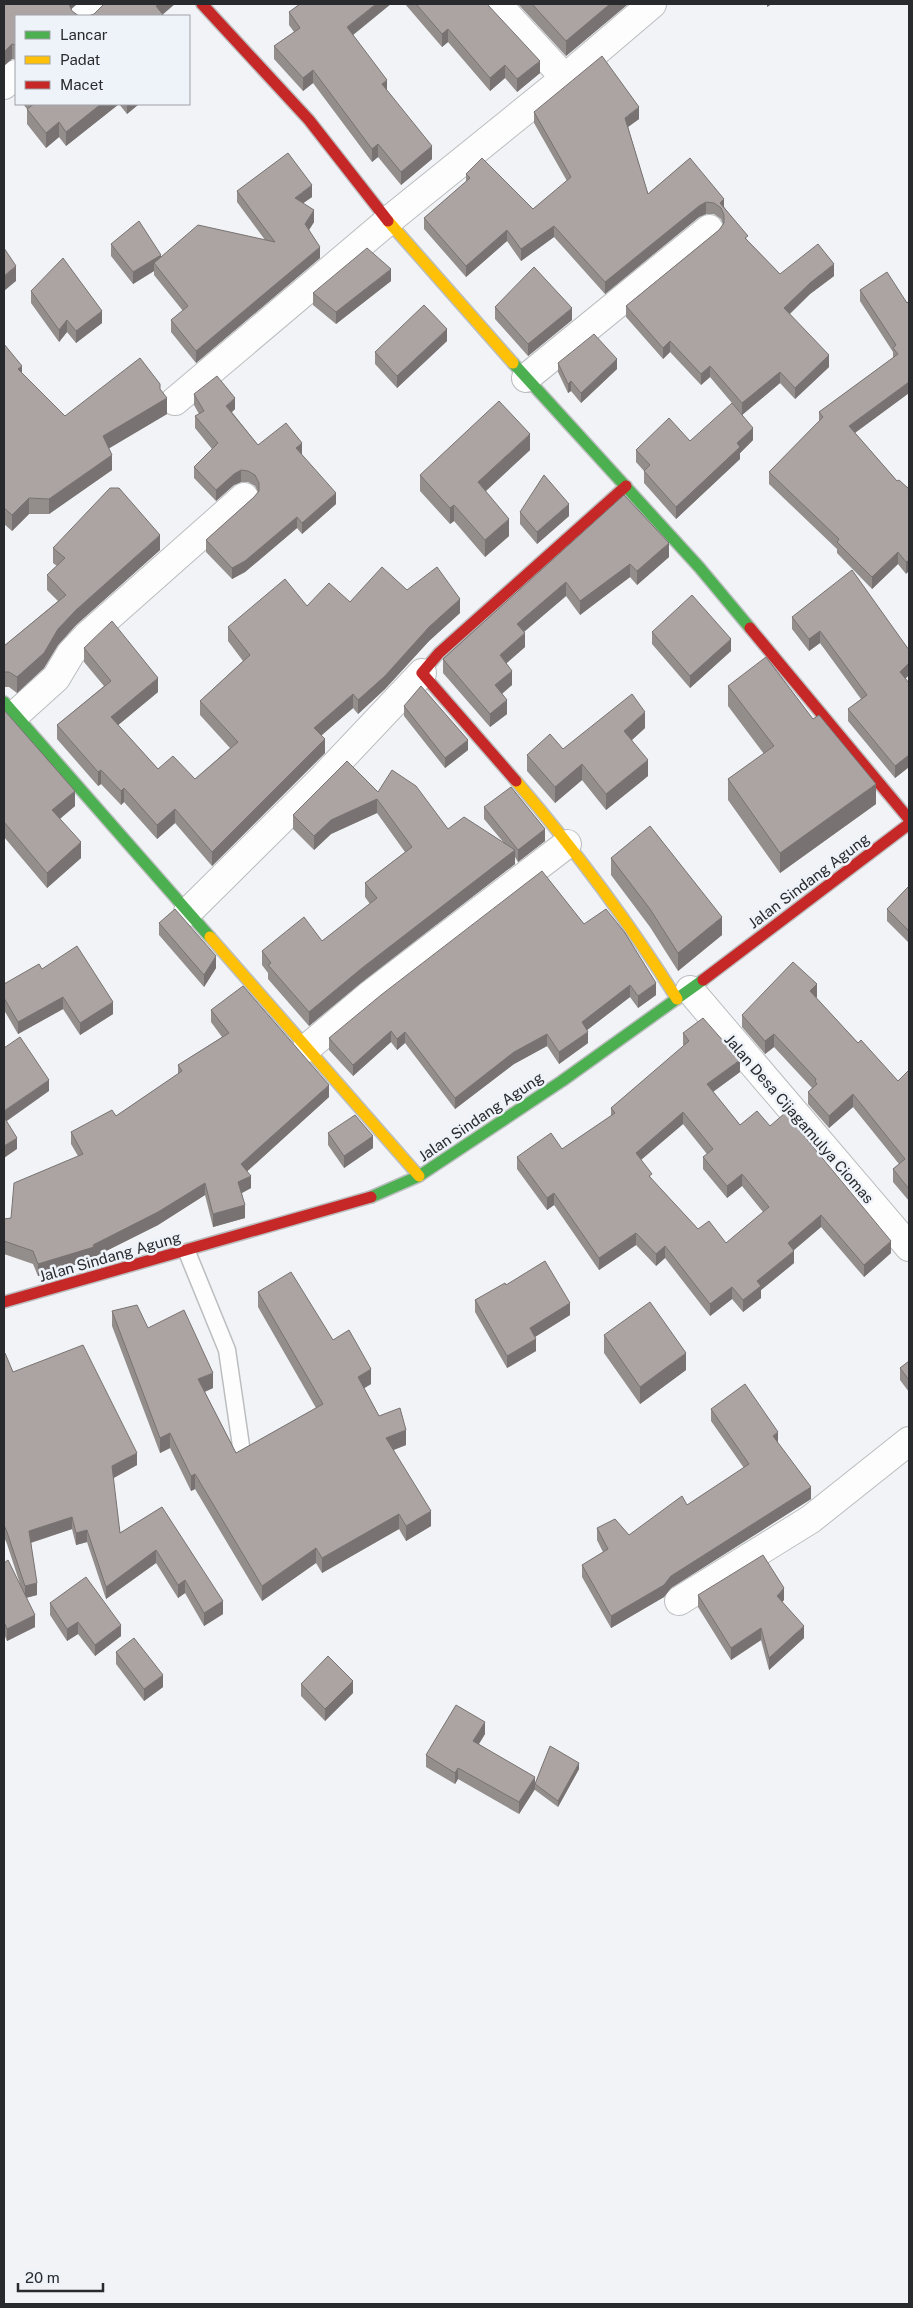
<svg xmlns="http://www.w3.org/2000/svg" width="913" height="2308" viewBox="0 0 913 2308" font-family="'Public Sans',sans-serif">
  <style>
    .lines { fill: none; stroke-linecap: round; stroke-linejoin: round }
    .lane-casing { stroke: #bbbdbf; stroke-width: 19 }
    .street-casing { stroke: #bbbdbf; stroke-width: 30 }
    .fast-casing { stroke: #bbbdbf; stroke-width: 14 }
    .slow-casing { stroke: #bbbdbf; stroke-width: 14 }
    .jam-casing { stroke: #bbbdbf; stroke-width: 14 }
    .lane { stroke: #fdfdfe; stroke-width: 16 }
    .street { stroke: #fdfdfe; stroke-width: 28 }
    .fast { stroke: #4caf50; stroke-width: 11 }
    .slow { stroke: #ffc107; stroke-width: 11 }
    .jam { stroke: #c62828; stroke-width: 11 }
    .wall { fill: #938d8c; fill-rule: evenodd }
    .shaded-wall { fill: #787372 }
    .building { fill: #aba4a3; stroke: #787372; fill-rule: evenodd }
    .labels { text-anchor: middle; stroke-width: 5; stroke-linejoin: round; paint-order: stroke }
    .street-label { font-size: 15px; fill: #292a2d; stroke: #eef2f9 }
  </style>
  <rect width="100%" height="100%" fill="#f1f3f6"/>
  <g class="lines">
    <defs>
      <path id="lane" d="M187 1252 227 1350 241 1446"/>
      <g id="street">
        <path d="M497 4 565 78"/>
        <path d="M84 16 99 4"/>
        <path d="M4 85 16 74"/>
        <path d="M526 378 709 229"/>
        <path d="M175 401 388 221 565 78 652 4"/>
        <path d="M15 715 56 678 71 653 87 636 244 497"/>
        <path d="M188 912 320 781 422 673"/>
        <path d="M690 990 909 1247"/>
        <path d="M307 1048 371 994 567 844"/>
        <path d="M679 1601 811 1519 909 1441"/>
      </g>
      <g id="fast">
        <path d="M513 363 699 567 750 628"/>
        <path d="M4 702 210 937"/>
        <path d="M371 1197 419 1176 562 1081 703 980"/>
      </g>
      <g id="slow">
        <path d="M388 221 513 363"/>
        <path d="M516 781C575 850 629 922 677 999"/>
        <path d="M210 937 419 1176"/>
      </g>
      <g id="jam">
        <path d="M202 4 309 120 388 221"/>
        <path d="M750 628 909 819"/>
        <path d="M516 781 422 673 439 653 626 486"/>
        <path d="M703 980 909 824"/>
        <path d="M4 1302 371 1197"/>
      </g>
    </defs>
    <use href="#lane" class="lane-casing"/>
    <use href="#street" class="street-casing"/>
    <use href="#fast" class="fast-casing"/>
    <use href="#slow" class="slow-casing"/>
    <use href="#jam" class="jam-casing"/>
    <use href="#lane" class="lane"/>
    <use href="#street" class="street"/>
    <use href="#fast" class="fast"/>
    <use href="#slow" class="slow"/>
    <use href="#jam" class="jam"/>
  </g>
  <g class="wall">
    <path d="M4 4H77L71 9 16 16V59H12Z"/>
    <path d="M405 4H487L540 73 517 92 505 78 490 91 448 42 442 47Z"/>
    <path d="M518 4H628L566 56Z"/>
    <path d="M289 12 353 35 387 90 432 159 401 185 378 157 372 162 313 83 303 91 274 59V46L294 32 289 25Z"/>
    <path d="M23 104H139L127 114 119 104 66 146 59 137 46 148 27 124V109Z"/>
    <path d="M534 112 639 119 628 127 648 194 690 158 748 241 780 274 834 276 810 294 790 314 829 367 795 399 780 383 742 415 710 377 701 385 670 352 663 359 626 317V306L719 230 723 224 721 219 714 214H706L699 217 605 294 554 237 521 261 507 241 466 277 424 229V218L466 182V174L533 209 567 181 534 123Z"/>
    <path d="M237 191 312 197 303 203 314 222 309 230 320 258 196 363 171 332V320L183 311 154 275V271L133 284 111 256V244L161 257 265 240 237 202Z"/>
    <path d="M391 281 336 324 313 305V293Z"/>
    <path d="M860 290 907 303 909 301V393L855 433 897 481 909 489 906 574 898 564 872 589 837 553V549L769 484V472L819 422V412L893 358V352L860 301Z"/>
    <path d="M31 291 102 323 76 343 67 332 59 342 31 303Z"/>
    <path d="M495 307 572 320 528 356 495 319Z"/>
    <path d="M447 341 397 388 375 364V352Z"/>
    <path d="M4 344 22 373 65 416 160 389 167 414 109 448 112 470 49 514H29L12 531 4 524Z"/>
    <path d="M558 363 617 369 581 403 571 391 568 393 558 372Z"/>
    <path d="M194 394 235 409 232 412 258 445 302 454V455L336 504 302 534 297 528 245 572 232 579 206 552V540L254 497 258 492 255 486 248 482H241L234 485 216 501 194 478V467L212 449 195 428V416L199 414 194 405Z"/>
    <path d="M753 440 740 453V459L676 519 644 483V471L636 462V450L690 441Z"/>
    <path d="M530 450 486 491 509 536 485 557 454 521 450 524 420 491V475Z"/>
    <path d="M624 495 669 557 637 585 630 577 580 615 566 596 523 632 525 647 506 663 512 685 502 694 507 714 490 727 443 673V659Z"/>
    <path d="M520 512 569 516 537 544 520 524Z"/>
    <path d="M53 548 160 550 76 625 58 645 44 668 17 693 9 687H4V646L58 601 47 590V575L57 566 53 563Z"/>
    <path d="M407 590 460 613 429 641 385 689 358 714 353 708 321 735 325 753 212 866 175 823 157 839 124 802 121 805 101 784 98 786 57 739V725L104 686 84 662V648L158 692 118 725 158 769 195 779 230 748 200 715V701L243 661 228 641V627L307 606 350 602Z"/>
    <path d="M792 617 909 650V675L905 679 909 683V767L895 778 848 721V709L861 699 820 643 809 651 792 629Z"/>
    <path d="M652 632 731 651 690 688 652 644Z"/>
    <path d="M728 686 813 719 876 804 780 873 728 800V779L764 754 728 706Z"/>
    <path d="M404 706 468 750 445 768 404 716Z"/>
    <path d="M4 710 75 806 60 819 81 858 47 888 4 837Z"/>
    <path d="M645 728 632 740 648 776 606 810 582 780 555 803 527 771V755L563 749Z"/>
    <path d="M378 792 448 829 504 843 484 819V807L545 841 518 862 515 857V864L362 982 309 1026 268 979V973L262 965V951L322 941 370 904 365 897V883L405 852 377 813 331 834 314 850 293 829V815Z"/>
    <path d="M611 858 722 935 678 971 650 927 611 875Z"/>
    <path d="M909 886V943L887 921V909Z"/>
    <path d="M159 923 216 968 204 987 159 935Z"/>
    <path d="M584 924 656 995 638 1008 630 997 587 1030 588 1043 559 1064 547 1046 514 1064 455 1109 405 1043 397 1050 391 1042 353 1076 329 1050V1038Z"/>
    <path d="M42 969 113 1014 80 1035 63 1009 18 1034 4 1010V984Z"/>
    <path d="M817 997 816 998 858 1043 898 1081 909 1070V1201L893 1182V1169L899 1164 853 1107 829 1128 808 1104V1092L812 1088 774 1047 765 1054 742 1027V1015Z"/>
    <path d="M211 1010 329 1097 247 1171 251 1188 242 1193 245 1218 213 1227 205 1195 158 1225 94 1257V1259L38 1276 33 1264 4 1254V1219L11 1218 78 1156 71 1144V1132L116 1116 178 1074V1065L222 1037 211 1022Z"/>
    <path d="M683 1033 740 1072 713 1092 740 1125 770 1126 891 1253 864 1277 821 1227 794 1250V1263L761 1290V1298L743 1312 732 1299 710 1316 665 1258 656 1266 636 1245 599 1270 554 1205 547 1210 517 1169V1157L562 1149 611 1116V1108L684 1046 683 1045ZM683 1124 707 1154 703 1157V1169L727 1198 742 1186 763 1212 726 1243 698 1229 652 1180 641 1160Z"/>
    <path d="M328 1133 373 1148 344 1168 328 1145Z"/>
    <path d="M506 1285 570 1315 535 1337 536 1351 507 1368 475 1312V1300Z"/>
    <path d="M258 1292 333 1340 371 1384 364 1388 379 1416 406 1445 393 1450 431 1526 406 1541 399 1529 322 1573 316 1563 262 1601 195 1489 191 1491 170 1448 160 1453 112 1326V1311L148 1328 213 1388 205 1392 236 1453 316 1408 258 1307Z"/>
    <path d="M604 1335 686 1370 640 1404 604 1353Z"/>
    <path d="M4 1354 13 1372 137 1465 113 1478 120 1533 162 1507 223 1614 204 1626 185 1593 178 1598 156 1563 106 1599 87 1542 76 1545 72 1529 31 1543 37 1595 26 1598 35 1627 7 1641 4 1634V1563L21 1587 7 1544 4 1537Z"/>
    <path d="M909 1361V1392L900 1380V1368Z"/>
    <path d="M711 1409 778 1443 811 1499 671 1588 664 1597 611 1628 582 1577V1565L603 1552 597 1540V1528L629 1535 687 1505 744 1468 711 1421Z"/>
    <path d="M698 1595 784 1600 782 1601 804 1638 769 1670 761 1640 731 1660 698 1607Z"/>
    <path d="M50 1603 121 1636 95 1656 78 1634 67 1641 50 1615Z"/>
    <path d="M116 1652 163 1687 144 1701 116 1664Z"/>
    <path d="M301 1684 353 1693 325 1721 301 1696Z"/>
    <path d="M485 1734 479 1744 535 1783 579 1769 558 1807 535 1790V1789L519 1814 458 1779 455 1784 426 1767V1755Z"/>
  </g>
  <g class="shaded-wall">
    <path d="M69 4H77L69 11Z"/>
    <path d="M159 4H175L161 16 156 6Z"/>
    <path d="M376 4H391L347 40V27Z"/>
    <path d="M610 4H628L566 56V41Z"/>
    <path d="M767 4H772L767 7Z"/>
    <path d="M448 29V42L442 47V34Z"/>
    <path d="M12 44V59L4 66V52Z"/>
    <path d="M540 61V73L517 92V79Z"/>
    <path d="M505 65V78L490 91V78Z"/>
    <path d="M313 70V83L303 91V78Z"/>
    <path d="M387 80V93L382 84Z"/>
    <path d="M101 104H119L66 146V132Z"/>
    <path d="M127 104H139L127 114Z"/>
    <path d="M639 107V119L625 129V118Z"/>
    <path d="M59 122V137L46 148V133Z"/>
    <path d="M378 144V157L372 162V149Z"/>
    <path d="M432 146V159L401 185V172Z"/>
    <path d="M312 185V197L295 209V198Z"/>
    <path d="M724 199V211L720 203Z"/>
    <path d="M706 202V214L699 217 605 294V282L699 206Z"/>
    <path d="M314 210V222L305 236V224Z"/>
    <path d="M554 226V237L521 261V249Z"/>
    <path d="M507 230V241L466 277V266Z"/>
    <path d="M320 247V258L196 363V351Z"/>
    <path d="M161 255V267L154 263V271L133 284V272Z"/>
    <path d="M834 264V276L810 294 784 319V308L810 283Z"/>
    <path d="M16 266V281L4 291V276Z"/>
    <path d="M391 269V281L336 324V312Z"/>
    <path d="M572 308V320L528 356V344Z"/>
    <path d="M102 311V323L76 343V331Z"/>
    <path d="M67 320V332L59 342V330Z"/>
    <path d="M447 329V341L397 388V376Z"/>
    <path d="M670 341V352L663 359V348Z"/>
    <path d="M829 355V367L795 399V388Z"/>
    <path d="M617 359V369L581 403V393Z"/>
    <path d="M22 366V382L18 369Z"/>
    <path d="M710 366V377L701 385V374Z"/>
    <path d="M780 372V383L742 415V403Z"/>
    <path d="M571 381V391L568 393V384Z"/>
    <path d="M909 382V393L849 437V426Z"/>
    <path d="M167 398V414L103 452V436Z"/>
    <path d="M235 398V409L226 417V406Z"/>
    <path d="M753 428V440L740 453V459L676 519V507L737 443Z"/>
    <path d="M530 434V450L478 498V482Z"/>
    <path d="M302 443V454L296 460V448Z"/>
    <path d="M112 455V470L49 514V499Z"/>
    <path d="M241 470V482L234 485 216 501V490L234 474Z"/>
    <path d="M336 493V504L302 534V523Z"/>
    <path d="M29 498V514L12 531V515Z"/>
    <path d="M569 504V516L537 544V532Z"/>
    <path d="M454 505V521L450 524V508Z"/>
    <path d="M297 517V528L245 572 232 579V568Z"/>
    <path d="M509 519V536L485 557V540Z"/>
    <path d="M160 535V550L76 625 58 645 44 668 17 693V677L58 629 76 610Z"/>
    <path d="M669 543V557L637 585V571Z"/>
    <path d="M898 552V564L872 589V577Z"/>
    <path d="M909 560V571L906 574V562Z"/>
    <path d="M630 564V577L580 615V601Z"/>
    <path d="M566 582V596L517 638V624Z"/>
    <path d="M460 599V613L429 641 385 689 358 714V700L429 627Z"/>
    <path d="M820 631V643L809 651V639Z"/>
    <path d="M525 633V647L500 669V655Z"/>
    <path d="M731 639V651L690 688V676Z"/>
    <path d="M909 663V675L900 684V672Z"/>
    <path d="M512 671V685L495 699V685Z"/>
    <path d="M158 678V692L111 731V717Z"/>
    <path d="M353 694V708L314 742V728Z"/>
    <path d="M507 700V714L490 727V714Z"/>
    <path d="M645 712V728L624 747V731Z"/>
    <path d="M325 739V753L212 866V852Z"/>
    <path d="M468 740V750L445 768V758Z"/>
    <path d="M909 755V767L895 778V766Z"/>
    <path d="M648 760V776L606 810V794Z"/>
    <path d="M582 764V780L555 803V787Z"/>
    <path d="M101 770V784L98 786V772Z"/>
    <path d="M876 784V804L780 873V853Z"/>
    <path d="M124 788V802L121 805V791Z"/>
    <path d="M75 791V806L52 825V810Z"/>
    <path d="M377 799V813L331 834 314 850V836L331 820Z"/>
    <path d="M175 809V823L157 839V825Z"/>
    <path d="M545 829V841L518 862V850Z"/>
    <path d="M81 842V858L47 888V873Z"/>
    <path d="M515 850V864L362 982 309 1026V1012L362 968Z"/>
    <path d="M722 917V935L678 971V953Z"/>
    <path d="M216 956V968L204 987V975Z"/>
    <path d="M656 983V995L638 1008V996Z"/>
    <path d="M817 984V997L810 1004V991Z"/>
    <path d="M630 985V997L582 1034V1022Z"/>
    <path d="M63 997V1009L18 1034V1022Z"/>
    <path d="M113 1002V1014L80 1035V1023Z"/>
    <path d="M391 1031V1042L353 1076V1065Z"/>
    <path d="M405 1032V1043L397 1050V1039Z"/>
    <path d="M588 1032V1043L559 1064V1052Z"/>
    <path d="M547 1034V1046L514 1064 455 1109V1098L514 1052Z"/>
    <path d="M774 1034V1047L765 1054V1041Z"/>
    <path d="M740 1060V1072L707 1096V1084Z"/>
    <path d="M49 1080V1091L4 1123V1111Z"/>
    <path d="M329 1085V1097L241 1177V1164Z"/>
    <path d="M853 1094V1107L829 1128V1116Z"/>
    <path d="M683 1112V1124L636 1164V1153Z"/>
    <path d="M373 1136V1148L344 1168V1156Z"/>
    <path d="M17 1138V1149L4 1158V1146Z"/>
    <path d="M742 1174V1186L727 1198V1186Z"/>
    <path d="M251 1176V1188L238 1195V1182Z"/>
    <path d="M205 1183V1195L158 1225 94 1257V1259L38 1276V1264L93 1245Z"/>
    <path d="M554 1193V1205L547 1210V1198Z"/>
    <path d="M245 1205V1218L213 1227V1214Z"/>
    <path d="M821 1215V1227L788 1255V1243Z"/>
    <path d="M636 1233V1245L599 1270V1258Z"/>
    <path d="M891 1241V1253L864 1277V1265Z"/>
    <path d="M665 1246V1258L656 1266V1254Z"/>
    <path d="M794 1251V1263L761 1290V1298L743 1312V1300L757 1281Z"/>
    <path d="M732 1287V1299L710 1316V1304Z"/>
    <path d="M570 1303V1315L530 1340V1328Z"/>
    <path d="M536 1339V1351L507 1368V1356Z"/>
    <path d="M686 1353V1370L640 1404V1387Z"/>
    <path d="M371 1369V1384L358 1392V1377Z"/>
    <path d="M213 1373V1388L198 1394V1379Z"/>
    <path d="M406 1430V1445L386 1453V1438Z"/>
    <path d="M778 1432V1444L773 1436Z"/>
    <path d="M170 1433V1448L160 1453V1438Z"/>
    <path d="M137 1453V1465L112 1479V1466Z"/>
    <path d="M195 1474V1489L191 1491V1476Z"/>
    <path d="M811 1487V1499L671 1588 664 1597 611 1628V1616L671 1576Z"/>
    <path d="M431 1511V1526L406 1541V1526Z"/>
    <path d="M399 1514V1529L322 1573V1558Z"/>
    <path d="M72 1517V1529L29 1543V1531Z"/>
    <path d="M87 1530V1542L76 1545V1533Z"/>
    <path d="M316 1548V1563L262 1601V1586Z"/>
    <path d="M156 1550V1563L106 1599V1587Z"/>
    <path d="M185 1580V1593L178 1598V1585Z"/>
    <path d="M37 1583V1595L25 1598V1586Z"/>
    <path d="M784 1588V1600L777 1608V1596Z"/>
    <path d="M223 1601V1614L204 1626V1613Z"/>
    <path d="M35 1615V1627L7 1641V1629Z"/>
    <path d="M78 1622V1634L67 1641V1629Z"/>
    <path d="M121 1625V1636L95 1656V1645Z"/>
    <path d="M804 1626V1638L769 1670V1658Z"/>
    <path d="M761 1628V1640L731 1660V1648Z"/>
    <path d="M163 1675V1687L144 1701V1689Z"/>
    <path d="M353 1681V1693L325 1721V1709Z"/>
    <path d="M485 1722V1734L473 1753V1741Z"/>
    <path d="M579 1763V1769L558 1807V1801Z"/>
    <path d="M458 1768V1779L455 1784V1773Z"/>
    <path d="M535 1777V1789L519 1814V1802Z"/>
  </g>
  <g class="building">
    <path d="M4 4H69L72 11 79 16H16V45L12 44 4 52Z"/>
    <path d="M104 4H159L156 6 164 16H88L94 14Z"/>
    <path d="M300 4H376L347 27 387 80 382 84 432 146 401 172 378 144 372 149 313 70 303 78 274 46 300 28 289 12Z"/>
    <path d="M416 4H487L540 61 517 79 505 65 490 78 448 29 442 34Z"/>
    <path d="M532 4H610L566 41Z"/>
    <path d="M602 56 639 107 625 118 648 194 690 158 724 199 720 203 748 236 745 238 780 274 818 244 834 264 810 283 784 308 829 355 795 388 780 372 742 403 710 366 701 374 670 341 663 348 626 306 719 230 724 223V215L721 208 714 203 706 202 699 206 605 282 554 226 521 249 507 230 466 266 424 218 470 178 466 174 482 158 533 209 571 177 534 112Z"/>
    <path d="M34 104H101L66 132 59 122 46 133 27 109Z"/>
    <path d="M288 153 312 185 295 198 314 210 305 224 320 247 196 351 171 320 188 306 154 263 198 225 275 242 237 191Z"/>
    <path d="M139 221 161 255 133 272 111 244Z"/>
    <path d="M4 248 16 266 4 276Z"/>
    <path d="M367 248 391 269 336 312 313 293Z"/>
    <path d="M63 258 102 311 76 331 67 320 59 330 31 291Z"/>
    <path d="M534 267 572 308 528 344 495 307Z"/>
    <path d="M887 272 907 303 909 301V382L849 426 897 481 899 480 909 489V560L906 562 898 552 872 577 837 542 839 539 769 472 823 417 819 412 898 354 893 348 896 345 860 290Z"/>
    <path d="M424 305 447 329 397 376 375 352Z"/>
    <path d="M594 334 617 359 581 393 571 381 568 384 558 363Z"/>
    <path d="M4 344 22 366 18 369 65 416 140 358 160 384V389L167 398 103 436 112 455 49 499 29 498 12 515 4 508Z"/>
    <path d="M217 376 235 398 226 406 258 445 286 423 302 443 296 448 336 493 302 523 297 517 245 561 232 568 206 540 254 497 259 491V483L255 475 248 471 241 470 234 474 216 490 194 467 218 443 195 416 204 411 194 394Z"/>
    <path d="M499 401 530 434 478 482 509 519 485 540 454 505 450 508 420 475Z"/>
    <path d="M732 403 753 428 737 443 740 447 676 507 644 471 650 465 636 450 669 418 690 441Z"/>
    <path d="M544 475 569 504 537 532 520 512Z"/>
    <path d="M110 488H119L160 535 76 610 58 629 44 653 17 677 9 672H4V646L66 595 47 575 65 558 53 548Z"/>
    <path d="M624 495 669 543 637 571 630 564 580 601 566 582 517 624 525 633 500 655 512 671 495 685 507 700 490 714 443 659Z"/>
    <path d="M382 567 407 590 437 567 460 599 429 627 385 676 358 700 353 694 314 728 325 739 212 852 175 809 157 825 124 788 121 791 101 770 98 772 57 725 111 681 84 648 112 621 158 678 111 717 158 769 173 756 195 779 238 742 200 701 250 655 228 627 285 579 307 606 329 583 350 602Z"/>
    <path d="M852 570 909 650V663L900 672 909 683V755L895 766 848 709 867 695 820 631 809 639 792 617Z"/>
    <path d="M692 595 731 639 690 676 652 632Z"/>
    <path d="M766 657 813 719 819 715 876 784 780 853 728 779 774 746 728 686Z"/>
    <path d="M421 686 468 740 445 758 404 706Z"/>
    <path d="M632 694 645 712 624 731 648 760 606 794 582 764 555 787 527 755 550 734 563 749Z"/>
    <path d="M4 710 75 791 52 810 81 842 47 873 4 822Z"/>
    <path d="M347 761 378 792 392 770 416 786 448 829 464 817 515 850 362 968 309 1012 268 965 271 963 262 951 304 917 322 941 377 898 365 883 412 847 377 799 331 820 314 836 293 815Z"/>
    <path d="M511 787 545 829 518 850 484 807Z"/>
    <path d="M650 826 722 917 678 953 650 909 611 858Z"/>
    <path d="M542 871 584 924 606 909 625 933 656 983 638 996 630 985 582 1022 588 1032 559 1052 547 1034 514 1052 455 1098 405 1032 397 1039 391 1031 353 1065 329 1038 381 995Z"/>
    <path d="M909 886V931L887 909Z"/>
    <path d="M175 909 216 956 204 975 159 923Z"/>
    <path d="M77 946 113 1002 80 1023 63 997 18 1022 4 998V984L39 964 42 969Z"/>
    <path d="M793 962 817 984 810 991 858 1043 861 1040 898 1081 909 1070V1189L893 1169 905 1159 853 1094 829 1116 808 1092 817 1084 815 1081 816 1079 774 1034 765 1041 742 1015Z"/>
    <path d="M243 986 329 1085 241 1164 251 1176 238 1182 245 1205 213 1214 205 1183 158 1212 93 1245 94 1247 38 1264 33 1251 4 1241V1219L11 1218 14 1183 83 1154 71 1132 112 1110 116 1116 182 1071 178 1065 229 1033 211 1010Z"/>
    <path d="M703 1018 740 1060 707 1084 740 1125 757 1111 770 1126 785 1113 891 1241 864 1265 821 1215 788 1243 794 1251 757 1281 761 1286 743 1300 732 1287 710 1304 665 1246 656 1254 636 1233 599 1258 554 1193 547 1198 517 1157 551 1133 562 1149 615 1113 611 1108 689 1041 683 1033ZM683 1112 713 1149 703 1157 727 1186 742 1174 769 1207 726 1243 709 1221 698 1229 649 1176 652 1174 636 1153Z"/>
    <path d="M20 1037 49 1080 4 1111V1048Z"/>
    <path d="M355 1115 373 1136 344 1156 328 1133Z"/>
    <path d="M4 1117 17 1138 4 1146Z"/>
    <path d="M545 1261 570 1303 530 1328 536 1339 507 1356 475 1300 505 1283 506 1285Z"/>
    <path d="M291 1272 333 1340 349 1330 371 1369 358 1377 379 1416 400 1408 406 1430 386 1438 431 1511 406 1526 399 1514 322 1558 316 1548 262 1586 195 1474 191 1476 170 1433 160 1438 112 1311 137 1305 148 1328 184 1310 213 1373 198 1379 236 1453 323 1404 258 1292Z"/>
    <path d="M650 1302 686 1353 640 1387 604 1335Z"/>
    <path d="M83 1345 137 1453 112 1466 120 1533 162 1507 223 1601 204 1613 185 1580 178 1585 156 1550 106 1587 87 1530 76 1533 72 1517 29 1531 37 1583 25 1586 7 1532 4 1525V1354L5 1353 13 1372Z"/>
    <path d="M909 1361V1380L900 1368Z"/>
    <path d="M745 1384 778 1432 773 1436 811 1487 671 1576 664 1585 611 1616 582 1565 608 1549 597 1528 615 1519 629 1535 682 1496 687 1505 749 1464 711 1409Z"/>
    <path d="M763 1555 784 1588 777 1596 804 1626 769 1658 761 1628 731 1648 698 1595Z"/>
    <path d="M8 1560 35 1615 7 1629 4 1622V1563Z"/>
    <path d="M86 1577 121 1625 95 1645 78 1622 67 1629 50 1603Z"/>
    <path d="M134 1638 163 1675 144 1689 116 1652Z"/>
    <path d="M328 1656 353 1681 325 1709 301 1684Z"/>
    <path d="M456 1705 485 1722 473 1741 535 1777 519 1802 458 1768 455 1773 426 1755Z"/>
    <path d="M550 1746 579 1763 558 1801 535 1784Z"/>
  </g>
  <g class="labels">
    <g class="street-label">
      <text transform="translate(809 881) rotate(-37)" y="5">Jalan Sindang Agung</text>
      <text transform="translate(481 1117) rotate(-34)" y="5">Jalan Sindang Agung</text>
      <text transform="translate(799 1119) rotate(49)" y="5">Jalan Desa Cijagamulya Ciomas</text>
      <text transform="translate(110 1257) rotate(-16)" y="5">Jalan Sindang Agung</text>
    </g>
  </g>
  <rect width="913" height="2308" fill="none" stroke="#292a2d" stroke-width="10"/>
  <rect x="15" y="15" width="175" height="90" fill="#eef2f9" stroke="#9fa2a7"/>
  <rect x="25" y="31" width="25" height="8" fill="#4caf50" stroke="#9fa2a7"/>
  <text x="60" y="40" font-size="15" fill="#292a2d">Lancar</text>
  <rect x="25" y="56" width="25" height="8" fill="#ffc107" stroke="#9fa2a7"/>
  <text x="60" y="65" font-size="15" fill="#292a2d">Padat</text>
  <rect x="25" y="81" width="25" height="8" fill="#c62828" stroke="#9fa2a7"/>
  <text x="60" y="90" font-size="15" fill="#292a2d">Macet</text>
  <path d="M18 2283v8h85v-8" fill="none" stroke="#292a2d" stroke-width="2.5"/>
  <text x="25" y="2283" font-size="15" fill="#292a2d" stroke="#eef2f9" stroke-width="4" paint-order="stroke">20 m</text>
</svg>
